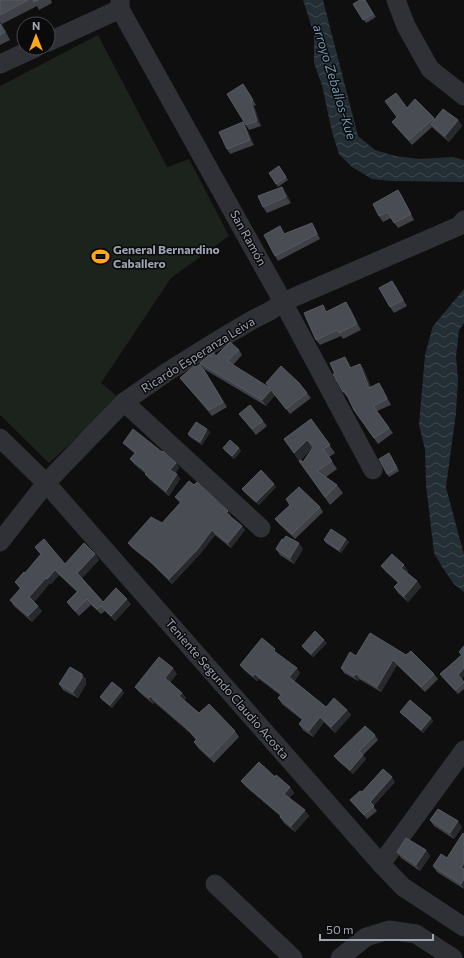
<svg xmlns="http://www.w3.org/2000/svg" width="464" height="958" viewBox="0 0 464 958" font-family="Commissioner,sans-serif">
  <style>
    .green { fill: #1b231c }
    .water { fill: url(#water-waves) }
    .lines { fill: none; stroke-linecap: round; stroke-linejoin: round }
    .minor { stroke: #2f3136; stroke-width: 19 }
    .wall { fill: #3f4147; fill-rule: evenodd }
    .shaded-wall { fill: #28292c }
    .building { fill: #494c53; stroke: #575a62 }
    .labels { text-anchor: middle; stroke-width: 3; stroke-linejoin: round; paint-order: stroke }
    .street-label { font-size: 12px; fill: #9ea5b3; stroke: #0a0a0b }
    .poi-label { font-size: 12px; font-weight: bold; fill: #9ea5b3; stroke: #0a0a0b; text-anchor: start }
    .water-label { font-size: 13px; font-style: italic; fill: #7096b3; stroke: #0a0a0b }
  </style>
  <defs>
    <pattern id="water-waves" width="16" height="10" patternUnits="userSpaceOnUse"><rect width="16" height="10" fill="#242e35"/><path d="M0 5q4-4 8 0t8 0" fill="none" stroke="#404950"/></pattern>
  </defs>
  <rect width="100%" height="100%" fill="#0f0f10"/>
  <path class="green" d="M98 35 167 167 189 159 229 236 171 278 101 383 119 398 49 463 0 415V86Z"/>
  <g class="water">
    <path d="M303 0H323L358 136 375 150 395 156 419 159 453 157 464 160V182L392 181 372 179 352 167 339 154 332 132 322 85 314 63V34Z"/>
    <path d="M464 289V323L459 330 456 357 458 379 456 413 446 487 464 555V592L454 584 444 570 434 553 426 485 425 449 419 425 425 355 433 326Z"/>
  </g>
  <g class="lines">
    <g class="minor">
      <path d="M120 0V9L283 302 373 470"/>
      <path d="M396 0 406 26 430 69 464 96"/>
      <path d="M48 42 120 9"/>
      <path d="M0 64 35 48"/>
      <path d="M124 402 261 528"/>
      <path d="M0 438 46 483 381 864 403 887 464 927"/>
      <path d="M0 542 46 483 124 402 167 372 215 342 254 319 270 311 283 302 459 226 464 220"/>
      <path d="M381 864 464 750"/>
      <path d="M215 884 293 958"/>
      <path d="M340 958 366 937 389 930 416 934 453 958"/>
    </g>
  </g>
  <g class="wall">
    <path d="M0 0H51L52 3 39 10 37 6 2 24 10 40 0 45Z"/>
    <path d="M365 0 376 17 366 23 353 4Z"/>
    <path d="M246 89 256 105 254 106 261 126 249 130 246 125Z"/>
    <path d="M407 108 434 118 435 120H458L462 126 449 142 435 130 432 127 412 145 395 126 392 122Z"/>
    <path d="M243 122 246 127 254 145 230 154 227 149Z"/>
    <path d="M279 166 288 180 278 187 269 173Z"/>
    <path d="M398 190 402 196 414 220 398 228 391 218 383 222 379 216Z"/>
    <path d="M286 193 291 203 267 213 263 207Z"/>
    <path d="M280 226 284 234 315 228 320 239 278 261 275 256Z"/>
    <path d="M396 287 407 306 394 313 390 307Z"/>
    <path d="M350 308 361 330 343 339 341 336 320 345 316 340 327 311Z"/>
    <path d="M239 350 242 355 233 365 269 388 299 383 311 398 290 414 275 395 266 406 204 369 200 363 216 356Z"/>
    <path d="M349 363 351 368 360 364 364 370 371 387 383 389 391 405 377 411 393 433 378 444 354 410 348 397H347L343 392 335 374Z"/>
    <path d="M204 369 227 407 212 416 184 383 180 378Z"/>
    <path d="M239 414 263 421 267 426 256 435Z"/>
    <path d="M311 419 335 453 329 457 337 469 326 477 337 485 343 493 330 505 284 439ZM312 448H313L303 462 301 460Z"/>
    <path d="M210 432 202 445 190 437 188 434Z"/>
    <path d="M123 443 176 463 179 468 175 473 180 479 169 496 149 479 145 474H146L134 464 130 459 135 454 127 447Z"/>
    <path d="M223 448 241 451 234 459 225 451Z"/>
    <path d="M391 456 399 471 389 477 387 474Z"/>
    <path d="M276 487 259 505 244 492 242 489Z"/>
    <path d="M175 497 231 515 230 517 242 526 245 530 231 548 215 535 200 554 172 584 152 564 132 548 128 543 162 523 180 503 178 501Z"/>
    <path d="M290 505 320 507 323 512 295 539 279 524 275 519Z"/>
    <path d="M324 540 349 542 341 553 326 543Z"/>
    <path d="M35 547 65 564 95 554 99 560 82 578 103 602 131 604 115 621 105 611 101 614 91 605 79 616 71 607 67 602 77 592 59 575 51 584 50 583 34 602 42 611 32 622 14 606 10 600 20 589 15 582 25 573 41 555Z"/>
    <path d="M276 549H303L294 564 280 555Z"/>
    <path d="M381 566 408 571 407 573 417 581 421 587 408 602 398 593 394 587 398 583 386 572Z"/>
    <path d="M370 633 434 674 438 679 425 692 397 665 381 692 359 679 358 681 344 673 341 668 356 656Z"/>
    <path d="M327 643 313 657 304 649 302 646Z"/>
    <path d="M464 646V676L462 679 464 682V689L458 694 443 678 440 674 461 655 459 652Z"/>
    <path d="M240 665 300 673 294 682 326 707 347 710 351 715 335 733 324 722 313 737 303 730 299 724 302 720 282 704 278 698 280 695 259 679 257 681 244 670Z"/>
    <path d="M177 674 170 682 182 693 186 698 184 700 199 713 235 731 239 737 214 763 198 748 194 742 196 740 190 733 154 702 153 704 139 692 135 687Z"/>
    <path d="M86 679V684L78 698 63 690 59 684Z"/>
    <path d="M122 690 124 693 112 708 102 700 100 697Z"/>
    <path d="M400 712 431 718 433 721 423 733 403 715Z"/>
    <path d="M375 735 378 740 363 755 366 759 353 774 337 760 334 756Z"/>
    <path d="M275 777 290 787 294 793 289 798 309 816 295 832 284 823 280 817V816L246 787 241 781Z"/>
    <path d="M395 782 373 806 377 811 367 819 354 804 350 800 362 792Z"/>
    <path d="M430 820 462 827 454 839 434 826Z"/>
    <path d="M464 834V889L437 872 433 866 447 858Z"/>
    <path d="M426 850 430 856 420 871 401 858 397 852Z"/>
  </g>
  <g class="shaded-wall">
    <path d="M0 22 2 24 10 40 0 24Z"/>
    <path d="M251 101 254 106 261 126 257 121Z"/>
    <path d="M458 120 462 126 449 142 445 136Z"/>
    <path d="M243 122 246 127 254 145 250 140Z"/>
    <path d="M282 187 286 193 291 203 286 197Z"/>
    <path d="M312 223 315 228 320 239 317 234Z"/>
    <path d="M392 281 396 287 407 306 403 300Z"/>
    <path d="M346 302 350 308 361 330 357 324Z"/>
    <path d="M345 357 349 363 354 374 350 368Z"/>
    <path d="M360 364 364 370 373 393 369 388Z"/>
    <path d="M379 383 383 389 391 405 387 399Z"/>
    <path d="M271 390 275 395 266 406 262 400Z"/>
    <path d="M207 429 210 432 202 445 200 442Z"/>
    <path d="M307 440 312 448 300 461 294 453Z"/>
    <path d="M239 448 241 451 234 459 232 456Z"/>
    <path d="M176 463 179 468 174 475 170 470Z"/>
    <path d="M177 474 180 479 169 496 166 491Z"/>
    <path d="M274 484 276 487 259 505 256 502Z"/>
    <path d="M228 511 231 515 229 518 226 513Z"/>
    <path d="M242 526 245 530 231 548 228 543Z"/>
    <path d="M212 530 215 535 200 554 172 584 169 579Z"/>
    <path d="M346 539 349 542 341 553 339 550Z"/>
    <path d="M299 543 303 549 294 564 290 558Z"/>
    <path d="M95 554 99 560 81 579 77 573Z"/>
    <path d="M404 565 408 571 406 574 401 568Z"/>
    <path d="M55 570 59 575 51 584 47 579Z"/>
    <path d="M46 578 50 583 33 603 29 597Z"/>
    <path d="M417 581 421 587 408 602 404 596Z"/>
    <path d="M127 599 131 604 115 621 111 616Z"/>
    <path d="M38 606 42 611 32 622 28 616Z"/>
    <path d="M324 640 327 643 313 657 311 654Z"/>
    <path d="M393 660 397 665 381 692 377 687Z"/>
    <path d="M173 668 177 674 169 684 165 678Z"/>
    <path d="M297 668 300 673 293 683 289 677Z"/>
    <path d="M464 668V676L461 680 458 675Z"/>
    <path d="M82 674 86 679V684L78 698 73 692Z"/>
    <path d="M255 674 259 679 257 681 253 676Z"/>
    <path d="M356 674 359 679 358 681 354 676Z"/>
    <path d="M122 690 124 693 112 708 110 705Z"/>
    <path d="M182 693 186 698 183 702 179 696Z"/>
    <path d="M150 696 154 702 153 704 149 698Z"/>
    <path d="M347 710 351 715 335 733 331 727Z"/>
    <path d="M320 717 324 722 313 737 309 731Z"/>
    <path d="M431 718 433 721 423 733 421 730Z"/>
    <path d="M363 755 366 759 353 774 350 770Z"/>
    <path d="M392 777 395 782 373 806 370 802Z"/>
    <path d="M290 787 294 793 288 799 284 794Z"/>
    <path d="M305 810 309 816 295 832 291 826Z"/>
    <path d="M458 821 462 827 454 839 450 833Z"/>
    <path d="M426 850 430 856 420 871 416 865Z"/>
    <path d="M464 863V872L461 868Z"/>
    <path d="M464 879V889L461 884Z"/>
  </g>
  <g class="building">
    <path d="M0 0H28L0 15Z"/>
    <path d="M33 0H38L34 2Z"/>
    <path d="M360 0H365L373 14 363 20 353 4Z"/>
    <path d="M0 24 5 32 0 35Z"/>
    <path d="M243 84 253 100 251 101 257 121 246 125 227 94Z"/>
    <path d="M396 93 407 108 415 99 434 118 409 140 392 122 397 117 385 101Z"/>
    <path d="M443 109 458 120 445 136 431 124Z"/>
    <path d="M243 122 250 140 227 149 219 132Z"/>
    <path d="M279 166 286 177 276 184 269 173Z"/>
    <path d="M282 187 286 197 263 207 258 196Z"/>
    <path d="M398 190 411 214 394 223 388 212 379 216 373 204Z"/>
    <path d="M312 223 317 234 275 256 264 235 280 226 284 234Z"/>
    <path d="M392 281 403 300 390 307 379 288Z"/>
    <path d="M346 302 357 324 339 333 337 330 316 340 304 313 323 305 326 312Z"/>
    <path d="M230 342 239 350 227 361 270 388 266 383 281 366 299 383 307 393 286 409 271 390 262 400 200 363 213 352 216 356Z"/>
    <path d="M345 357 350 368 360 364 369 388 379 383 387 399 373 406 389 428 374 438 354 410 345 391 343 392 333 374H335L330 363Z"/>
    <path d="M200 364 223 402 209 410 180 378 195 365 196 367Z"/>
    <path d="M250 405 263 421 252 429 239 414Z"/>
    <path d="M311 419 330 445 323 449 332 461 317 471 337 485 325 497 299 461 300 460 303 462 314 446 307 440 294 453 284 439Z"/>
    <path d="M196 422 207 429 200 442 188 434Z"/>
    <path d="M133 429 162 452 163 451 176 463 170 470 177 474 166 491 145 474 147 472 130 459 136 452 123 443Z"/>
    <path d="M230 440 239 448 232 456 223 448Z"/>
    <path d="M389 453 397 468 387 474 379 459Z"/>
    <path d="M261 470 274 484 256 502 242 489Z"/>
    <path d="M189 481 194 485 197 482 228 511 226 513 242 526 228 543 212 530 197 550 169 579 148 559 128 543 151 517 162 523 182 501 175 497Z"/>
    <path d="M299 487 320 507 292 534 275 519 290 505 286 499Z"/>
    <path d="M331 529 346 539 339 550 324 540Z"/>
    <path d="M286 536 299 543 290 558 276 549 282 539 283 540Z"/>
    <path d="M44 539 65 564 84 543 95 554 77 573 103 602 116 588 127 599 111 616 101 606 97 609 87 599 75 611 67 602 78 591 55 570 47 579 46 578 29 597 38 606 28 616 10 600 21 588 15 582 24 572 25 573 41 554 35 547Z"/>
    <path d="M392 554 404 565 401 568 417 581 404 596 394 587 399 582 381 566Z"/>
    <path d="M315 631 324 640 311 654 302 646Z"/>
    <path d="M370 633 406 655 411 651 434 674 421 687 393 660 377 687 356 674 354 676 341 668 350 652 356 656Z"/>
    <path d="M262 638 275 649 274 651 297 668 289 677 326 707 334 698 347 710 331 727 320 717 309 731 299 724 303 719 278 698 282 694 255 674 253 676 240 665Z"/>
    <path d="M464 646V668L458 675 464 682 455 690 440 674 462 655 459 652Z"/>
    <path d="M159 657 173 668 165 678 182 693 179 696 199 713 209 704 235 731 210 757 194 742 197 739 186 727 150 696 149 698 135 687Z"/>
    <path d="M70 667 82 674V678L73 692 59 684Z"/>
    <path d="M112 682 122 690 110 705 100 697Z"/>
    <path d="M410 700 431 718 421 730 400 712Z"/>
    <path d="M365 726 375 735 359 751 363 755 350 770 334 756Z"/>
    <path d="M259 762 275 777 276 775 290 787 284 794 305 810 291 826 280 817 281 815 241 781Z"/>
    <path d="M383 769 392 777 370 802 374 806 364 815 350 800 360 791 362 792Z"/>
    <path d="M438 809 458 821 450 833 430 820Z"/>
    <path d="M463 833 464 834V863L461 868 464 869V879L461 884 433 866 441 854 447 858Z"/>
    <path d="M406 838 426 850 416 865 397 852Z"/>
  </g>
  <defs>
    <symbol id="stadium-bare" viewBox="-9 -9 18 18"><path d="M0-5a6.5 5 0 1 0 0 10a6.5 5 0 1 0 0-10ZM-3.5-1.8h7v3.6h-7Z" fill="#ffa918" stroke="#0a0a0b" stroke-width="2.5" paint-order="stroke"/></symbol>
  </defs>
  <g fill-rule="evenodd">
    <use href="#stadium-bare" x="88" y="244" width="25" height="25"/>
  </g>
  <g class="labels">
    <g class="street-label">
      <text transform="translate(248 238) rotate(61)" y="4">San Ramón</text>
      <text transform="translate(198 355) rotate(-32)" y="4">Ricardo Esperanza Leiva</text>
      <text transform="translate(227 689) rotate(49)" y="4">Teniente Segundo Claudio Acosta</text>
    </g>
    <g class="poi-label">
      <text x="113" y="254">General Bernardino<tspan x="113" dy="14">Caballero</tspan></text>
    </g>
    <g class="water-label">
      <text transform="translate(335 82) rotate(73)" y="5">arroyo Zeballos-Kue</text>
    </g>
  </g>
  <g transform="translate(36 36)"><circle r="19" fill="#0a0a0b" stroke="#45484e"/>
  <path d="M0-3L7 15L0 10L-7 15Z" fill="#ffa918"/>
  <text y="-6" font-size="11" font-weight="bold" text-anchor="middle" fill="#9ea5b3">N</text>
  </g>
  <path d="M320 934v6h113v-6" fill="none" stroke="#9ea5b3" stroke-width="2"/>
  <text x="326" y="934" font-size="12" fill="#9ea5b3" stroke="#0a0a0b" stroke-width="3" paint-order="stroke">50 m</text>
</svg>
